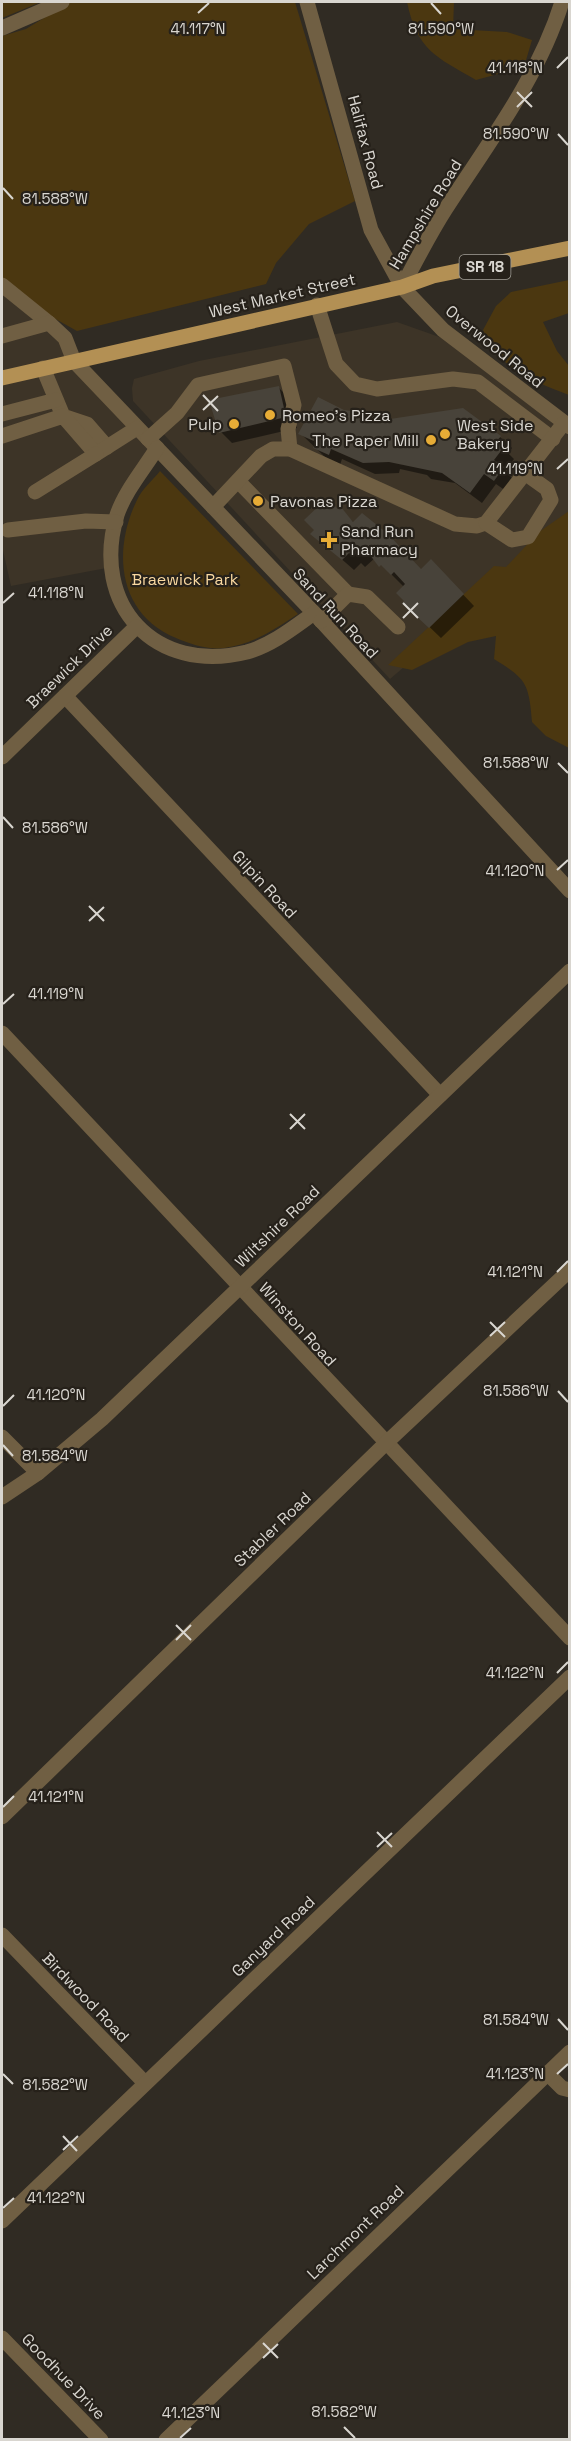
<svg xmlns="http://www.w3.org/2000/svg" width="571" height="2441" viewBox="0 0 571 2441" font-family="'Space Grotesk',sans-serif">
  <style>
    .built { fill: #3d3427 }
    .green { fill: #4b3710 }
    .shadow { fill: #0007 }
    .building { fill: #48433a }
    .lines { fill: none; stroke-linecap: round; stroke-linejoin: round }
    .minor { stroke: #705f43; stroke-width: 15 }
    .major { stroke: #b39054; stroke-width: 15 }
    .ticks { fill: none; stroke: #d9d6d0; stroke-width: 2 }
    .poi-dot { fill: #e7ac36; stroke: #26211a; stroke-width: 2 }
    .labels { text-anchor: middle; stroke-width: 4.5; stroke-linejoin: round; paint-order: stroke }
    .shield { fill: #26211a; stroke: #a3a099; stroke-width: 1.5 }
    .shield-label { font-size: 15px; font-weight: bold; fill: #d9d6d0 }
    .street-label { font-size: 16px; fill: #d9d6d0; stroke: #26211a }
    .poi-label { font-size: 16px; fill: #d9d6d0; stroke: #26211a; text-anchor: start }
    .park-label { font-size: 16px; fill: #f9d8a0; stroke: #26211a }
    .ticks-label { font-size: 15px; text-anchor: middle; fill: #d9d6d0; stroke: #26211a; stroke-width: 4.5; stroke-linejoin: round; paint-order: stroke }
  </style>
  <rect width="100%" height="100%" fill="#302b23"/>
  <g class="built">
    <path d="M2 280 157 448 123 501 112 567 11 586 2 546Z"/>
    <path d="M397 322 445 339 569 436V527L390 679 133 401 132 388 134 379 199 361Z"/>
  </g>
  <g class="green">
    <path d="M2 2H41L2 18Z"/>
    <path d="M70 2H295L355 201 309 224 276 263 266 284 77 331 2 289V36L26 29Z"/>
    <path d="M407 2H454L453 29 507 32 532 40 524 67 476 80C436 57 417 50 407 2Z"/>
    <path d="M569 280V313L543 322 557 351 569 366V395C536 382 495 367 483 330L496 306 511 292Z"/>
    <path d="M160 471 298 614C275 629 252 645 224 648 208 650 190 644 176 638 118 614 112 551 137 500 142 489 153 480 160 471Z"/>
    <path d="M569 511V748L546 736 532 722C529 683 526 679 494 659L496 636 468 642 412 670 388 665 494 566 506 567 539 532Z"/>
  </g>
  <g class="shadow">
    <path d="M279 388 290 399 297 428 232 443 221 432Z"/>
    <path d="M462 410 500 437 512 448 508 453 514 459 505 471 514 480 506 491 496 484 482 503 455 483 431 479 427 475 400 469 399 473 375 474 342 459 340 465 326 458 300 433 343 412 385 417 391 424Z"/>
    <path d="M340 509 354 523 425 575 431 561 474 606 441 638 416 614 404 587 375 558 365 567 361 563 354 570 313 534Z"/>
  </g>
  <g class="building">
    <path d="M279 386 286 417 219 433 209 400Z"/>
    <path d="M318 397 344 410 386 416 385 418 390 419 463 408 501 436 497 441 504 447 494 460 504 467 494 481 484 474 470 493 442 473 389 462 363 463 331 449 329 455 313 448 316 442 298 434Z"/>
    <path d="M327 498 338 509 341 507 353 522 362 513 388 534 421 569 431 559 464 594 429 628 402 603 404 601 396 593 405 584 394 572 391 575 381 565 379 567 364 547 353 556 349 553 342 560 310 534 314 530 304 520Z"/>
  </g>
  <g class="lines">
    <g class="minor">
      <path d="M307 2 371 230 402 287 443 330 570 427"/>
      <path d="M2 28 62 2"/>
      <path d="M2 285 49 323"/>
      <path d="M402 287C416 261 429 235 445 210 488 143 538 79 562 2"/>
      <path d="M317 305 336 364 355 384 377 389 453 379 478 382 553 439"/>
      <path d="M2 336 49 323 65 338 74 361 314 613 570 891"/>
      <path d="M43 368 63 416 87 424 107 447"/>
      <path d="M2 414 56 400"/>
      <path d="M2 436 63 416 96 454 137 428"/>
      <path d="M148 439 177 413 198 385 284 366 294 405 288 429 290 449"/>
      <path d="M157 448C144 469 125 491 117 515 90 605 155 675 247 652 272 645 293 628 314 613"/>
      <path d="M238 481 348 594"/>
      <path d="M35 492 96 454"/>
      <path d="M213 507 261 456 273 449H290L455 524 477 526 486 523 564 423"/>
      <path d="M486 523 512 540 528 537 551 500 547 489 526 474"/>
      <path d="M8 530 86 521 116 522"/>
      <path d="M321 621 348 594 367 597 398 627"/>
      <path d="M65 696 440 1095"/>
      <path d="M2 757 136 627"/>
      <path d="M2 1033 570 1638"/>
      <path d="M2 1437 38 1473"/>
      <path d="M2 1497 38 1473 102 1419 570 971"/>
      <path d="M2 1817 385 1444 570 1270"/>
      <path d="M2 1935 145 2083"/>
      <path d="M547 2073 562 2088 570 2090"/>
      <path d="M2 2221 570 1677"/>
      <path d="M2 2338 101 2440"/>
      <path d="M166 2440 570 2052"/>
    </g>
    <path class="major" d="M2 378 402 287 433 276 570 248"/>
  </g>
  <path class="ticks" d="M431 3 441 14M198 13 209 3M557 68 568 57M517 92 532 107M517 107 532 92M558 134 568 145M3 188 13 199M203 395 218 411M203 410 218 396M557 469 568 459M3 603 14 593M403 603 418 618M403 618 418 603M558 763 568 773M3 817 13 828M557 870 568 860M89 906 104 921M89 921 104 907M3 1004 14 994M290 1114 305 1129M290 1129 305 1114M557 1272 568 1261M490 1322 505 1337M490 1336 505 1322M558 1391 568 1402M3 1406 14 1395M3 1445 13 1456M176 1625 191 1640M176 1640 191 1625M557 1673 568 1662M3 1807 14 1796M377 1832 392 1847M377 1847 392 1833M558 2019 568 2030M3 2074 13 2084M557 2074 568 2064M63 2136 77 2151M63 2150 78 2136M3 2208 14 2198M263 2343 278 2358M263 2358 278 2344M344 2427 355 2438M180 2438 191 2428"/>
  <g class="poi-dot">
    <circle cx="270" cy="415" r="6"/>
    <circle cx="234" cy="424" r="6"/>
    <circle cx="445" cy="434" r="6"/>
    <circle cx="431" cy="440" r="6"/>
    <circle cx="258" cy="501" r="6"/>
    <path d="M326 531h6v6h6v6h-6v6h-6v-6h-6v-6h6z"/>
  </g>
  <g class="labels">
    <rect class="shield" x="459.5" y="255" width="51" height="24" rx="4.5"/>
    <g class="shield-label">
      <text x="485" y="272">SR 18</text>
    </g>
    <g class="street-label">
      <text transform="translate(366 142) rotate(75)" y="6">Halifax Road</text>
      <text transform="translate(425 214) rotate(-59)" y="6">Hampshire Road</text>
      <text transform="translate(282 295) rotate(-13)" y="6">West Market Street</text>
      <text transform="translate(495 346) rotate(39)" y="6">Overwood Road</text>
      <text transform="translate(336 613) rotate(47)" y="6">Sand Run Road</text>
      <text transform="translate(69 666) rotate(-44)" y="6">Braewick Drive</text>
      <text transform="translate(265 884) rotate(47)" y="6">Gilpin Road</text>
      <text transform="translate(277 1226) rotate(-44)" y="6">Wiltshire Road</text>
      <text transform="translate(298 1324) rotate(48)" y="6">Winston Road</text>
      <text transform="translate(272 1529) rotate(-44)" y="6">Stabler Road</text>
      <text transform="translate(273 1936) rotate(-44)" y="6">Ganyard Road</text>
      <text transform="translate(86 1997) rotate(46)" y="6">Birdwood Road</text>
      <text transform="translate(355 2232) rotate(-44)" y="6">Larchmont Road</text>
      <text transform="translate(64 2376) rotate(46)" y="6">Goodhue Drive</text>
    </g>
    <g class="poi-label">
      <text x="282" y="421">Romeo's Pizza</text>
      <text x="222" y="430" text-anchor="end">Pulp</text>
      <text x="457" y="431">West Side<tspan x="457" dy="18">Bakery</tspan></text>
      <text x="419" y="446" text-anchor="end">The Paper Mill</text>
      <text x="270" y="507">Pavonas Pizza</text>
      <text x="341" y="537">Sand Run<tspan x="341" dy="18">Pharmacy</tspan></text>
    </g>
    <g class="park-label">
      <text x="185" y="585">Braewick Park</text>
    </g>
  </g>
  <g class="ticks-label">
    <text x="198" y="34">41.117°N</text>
    <text x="441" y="34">81.590°W</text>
    <text x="515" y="73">41.118°N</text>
    <text x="516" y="139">81.590°W</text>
    <text x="55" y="204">81.588°W</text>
    <text x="515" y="474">41.119°N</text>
    <text x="56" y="598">41.118°N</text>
    <text x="516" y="768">81.588°W</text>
    <text x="55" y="833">81.586°W</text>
    <text x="515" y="876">41.120°N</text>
    <text x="56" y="999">41.119°N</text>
    <text x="515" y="1277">41.121°N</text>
    <text x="516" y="1396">81.586°W</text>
    <text x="56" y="1400">41.120°N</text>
    <text x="55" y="1461">81.584°W</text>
    <text x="515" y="1678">41.122°N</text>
    <text x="56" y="1802">41.121°N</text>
    <text x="516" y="2025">81.584°W</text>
    <text x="515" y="2079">41.123°N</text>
    <text x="55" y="2090">81.582°W</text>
    <text x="56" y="2203">41.122°N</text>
    <text x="344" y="2417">81.582°W</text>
    <text x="191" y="2418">41.123°N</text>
  </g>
  <rect width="571" height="2441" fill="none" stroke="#d9d6d0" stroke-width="6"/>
</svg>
